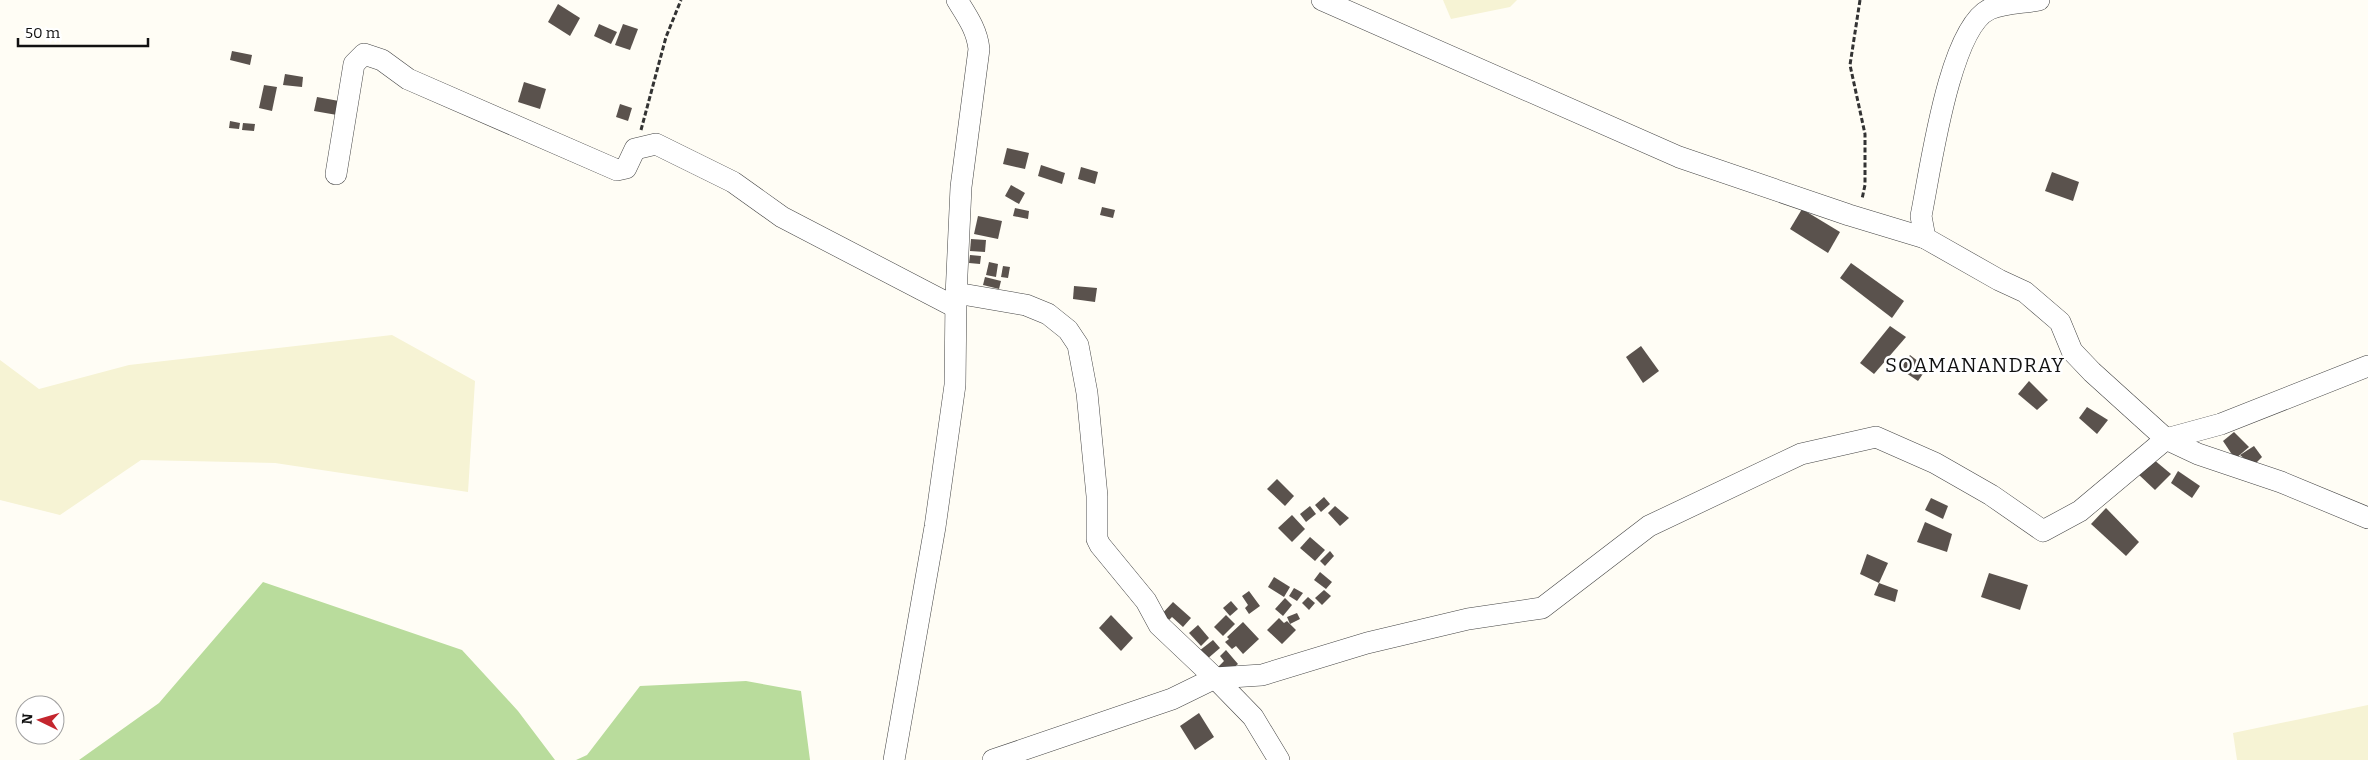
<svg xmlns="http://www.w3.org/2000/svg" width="2368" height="760" viewBox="0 0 2368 760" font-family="Bitter,serif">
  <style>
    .farmland { fill: #f6f3d4 }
    .forest { fill: #b9dc9c }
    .building { fill: #5a524d }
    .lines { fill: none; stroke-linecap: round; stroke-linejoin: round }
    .minor-casing { stroke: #444; stroke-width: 22 }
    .path { stroke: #333; stroke-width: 3; stroke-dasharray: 5 2.5; stroke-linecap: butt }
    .minor { stroke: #fff; stroke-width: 21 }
    .labels { text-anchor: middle; stroke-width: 5; stroke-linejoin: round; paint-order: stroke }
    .quarter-label { font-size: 20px; letter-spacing: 1px; fill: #111; stroke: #fff }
  </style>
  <rect width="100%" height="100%" fill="#fffdf5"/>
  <g class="farmland">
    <path d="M1443 0H1517L1510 7 1451 19Z"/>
    <path d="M392 335 475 381 468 492 275 463 141 460 60 515 0 500V360L39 389 129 365Z"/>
    <path d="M2368 705V760H2237L2233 733Z"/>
  </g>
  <g class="forest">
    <path d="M263 582 462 650 518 711 555 760H79L159 703Z"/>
    <path d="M746 681 801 691 810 760H576L587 755 640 686Z"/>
  </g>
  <g class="building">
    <path d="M558 4 580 18 570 36 548 22Z"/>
    <path d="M599 24 617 32 611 44 594 36Z"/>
    <path d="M623 24 638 29 630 50 615 45Z"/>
    <path d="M232 51 252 55 250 65 230 60Z"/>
    <path d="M285 74 303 77 302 87 283 85Z"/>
    <path d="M524 82 546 89 540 109 518 102Z"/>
    <path d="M264 85 277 87 272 111 259 108Z"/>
    <path d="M317 97 339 101 337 115 314 111Z"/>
    <path d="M620 104 632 108 628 121 616 117Z"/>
    <path d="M230 121 240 123 239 129 229 128Z"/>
    <path d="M243 123 255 124 254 131 242 130Z"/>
    <path d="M1007 148 1029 153 1025 169 1003 164Z"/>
    <path d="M1041 165 1065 173 1062 184 1038 176Z"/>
    <path d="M1081 167 1098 172 1095 184 1078 179Z"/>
    <path d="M2052 172 2079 182 2073 201 2045 191Z"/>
    <path d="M1011 185 1025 193 1019 204 1005 196Z"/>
    <path d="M1102 207 1115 210 1113 218 1100 215Z"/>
    <path d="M1015 208 1029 211 1028 219 1013 216Z"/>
    <path d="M1802 209 1840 232 1828 253 1790 229Z"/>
    <path d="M978 216 1002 221 998 239 974 234Z"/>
    <path d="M971 239 986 240 985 252 970 251Z"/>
    <path d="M970 255 981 256 980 264 969 263Z"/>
    <path d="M989 262 998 264 996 277 986 275Z"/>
    <path d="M1851 263 1904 301 1892 318 1840 278Z"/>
    <path d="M1003 266 1010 267 1008 278 1001 277Z"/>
    <path d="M985 277 1001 281 999 289 983 285Z"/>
    <path d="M1074 286 1097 288 1095 302 1073 299Z"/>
    <path d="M1890 326 1906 337 1874 374 1860 363Z"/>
    <path d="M1641 346 1659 371 1643 383 1626 357Z"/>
    <path d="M1910 355 1927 368 1918 381 1900 369Z"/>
    <path d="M2029 381 2048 400 2037 410 2018 394Z"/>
    <path d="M2087 407 2108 420 2097 434 2079 418Z"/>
    <path d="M2234 432 2249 447 2235 459 2223 441Z"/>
    <path d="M2254 446 2262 457 2253 466 2240 455Z"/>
    <path d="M2153 459 2171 474 2155 490 2137 473Z"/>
    <path d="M2178 471 2200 486 2192 498 2171 483Z"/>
    <path d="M1277 479 1294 496 1285 506 1267 489Z"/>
    <path d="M1324 497 1330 504 1321 512 1315 505Z"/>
    <path d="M1931 498 1948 506 1943 519 1925 510Z"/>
    <path d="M1310 506 1316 514 1306 522 1300 514Z"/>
    <path d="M1335 506 1349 518 1340 526 1328 513Z"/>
    <path d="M2106 508 2139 542 2126 556 2091 524Z"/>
    <path d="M1292 515 1305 529 1292 542 1278 528Z"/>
    <path d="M1925 522 1952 534 1947 552 1917 542Z"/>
    <path d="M1310 537 1325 550 1315 561 1300 548Z"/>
    <path d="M1330 551 1334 556 1325 566 1320 561Z"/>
    <path d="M1867 554 1888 563 1879 583 1860 574Z"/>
    <path d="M1320 572 1332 582 1326 589 1314 580Z"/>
    <path d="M1989 573 2028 585 2020 610 1981 597Z"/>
    <path d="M1274 577 1290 587 1284 597 1268 587Z"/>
    <path d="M1879 583 1898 590 1895 602 1874 595Z"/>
    <path d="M1294 588 1303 593 1297 601 1289 596Z"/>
    <path d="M1324 590 1331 596 1322 605 1315 598Z"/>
    <path d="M1249 591 1260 606 1249 614 1245 608 1248 605 1242 596Z"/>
    <path d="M1308 597 1315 603 1309 610 1302 603Z"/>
    <path d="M1285 598 1292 605 1283 616 1275 609Z"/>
    <path d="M1231 601 1238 609 1230 616 1223 608Z"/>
    <path d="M1173 602 1191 618 1183 627 1172 617 1166 623 1159 617Z"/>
    <path d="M1297 613 1300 619 1290 624 1287 617Z"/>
    <path d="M1111 615 1133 638 1121 651 1099 628Z"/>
    <path d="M1226 615 1235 624 1223 636 1214 627Z"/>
    <path d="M1279 618 1284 623 1287 621 1296 630 1282 644 1267 630Z"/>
    <path d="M1243 622 1259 639 1243 654 1236 646 1232 649 1225 642 1229 639 1227 637Z"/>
    <path d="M1198 625 1209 638 1201 646 1189 633Z"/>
    <path d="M1213 640 1220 648 1206 660 1199 651Z"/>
    <path d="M1226 650 1238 664 1225 675 1218 667 1224 661 1220 656Z"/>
    <path d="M1199 713 1214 737 1195 750 1180 726Z"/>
  </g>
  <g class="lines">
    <defs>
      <g id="minor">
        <path d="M1322 0 1679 157 1849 215 1925 238"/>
        <path d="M2039 0C2024 3 2004 3 1990 9 1949 27 1930 173 1921 216L1925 238 1999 280 2025 292 2060 322 2072 351 2092 372 2166 439 2221 424 2368 366"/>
        <path d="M336 174 354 64 364 54 382 60 408 79 617 170 626 168 635 149 656 144 733 182 782 217 955 307"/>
        <path d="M956 293 1026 305 1048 314 1068 330 1078 345 1087 393 1097 496V539L1100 545 1146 601 1159 625 1215 678 1253 717 1279 760"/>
        <path d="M894 760 935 527 955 385 956 296 961 187 979 49C977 30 967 16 957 0"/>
        <path d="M993 760 1172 699 1215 678 1262 675 1367 643 1468 619 1542 608 1649 526 1801 454 1876 437 1935 463 1991 495 2043 531 2080 511 2166 439 2198 454 2281 482 2368 518"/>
      </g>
    </defs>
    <use href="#minor" class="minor-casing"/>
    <g class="path">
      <path d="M1860 0 1850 65 1865 134V185L1862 199"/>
      <path d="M641 130 666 37 681 0"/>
    </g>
    <use href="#minor" class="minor"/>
  </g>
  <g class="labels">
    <g class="quarter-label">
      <text x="1975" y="372">SOAMANANDRAY</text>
    </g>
  </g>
  <g transform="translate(40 720) rotate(275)"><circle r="24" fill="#ffffff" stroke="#a0a0a0"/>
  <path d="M0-4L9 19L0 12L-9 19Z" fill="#c4262e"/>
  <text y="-8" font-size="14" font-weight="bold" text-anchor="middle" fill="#111111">N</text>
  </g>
  <path d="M18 38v8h130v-8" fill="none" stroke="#111111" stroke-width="2.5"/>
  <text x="25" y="38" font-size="15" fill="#111111" stroke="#ffffff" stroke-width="4" paint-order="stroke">50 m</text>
</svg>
